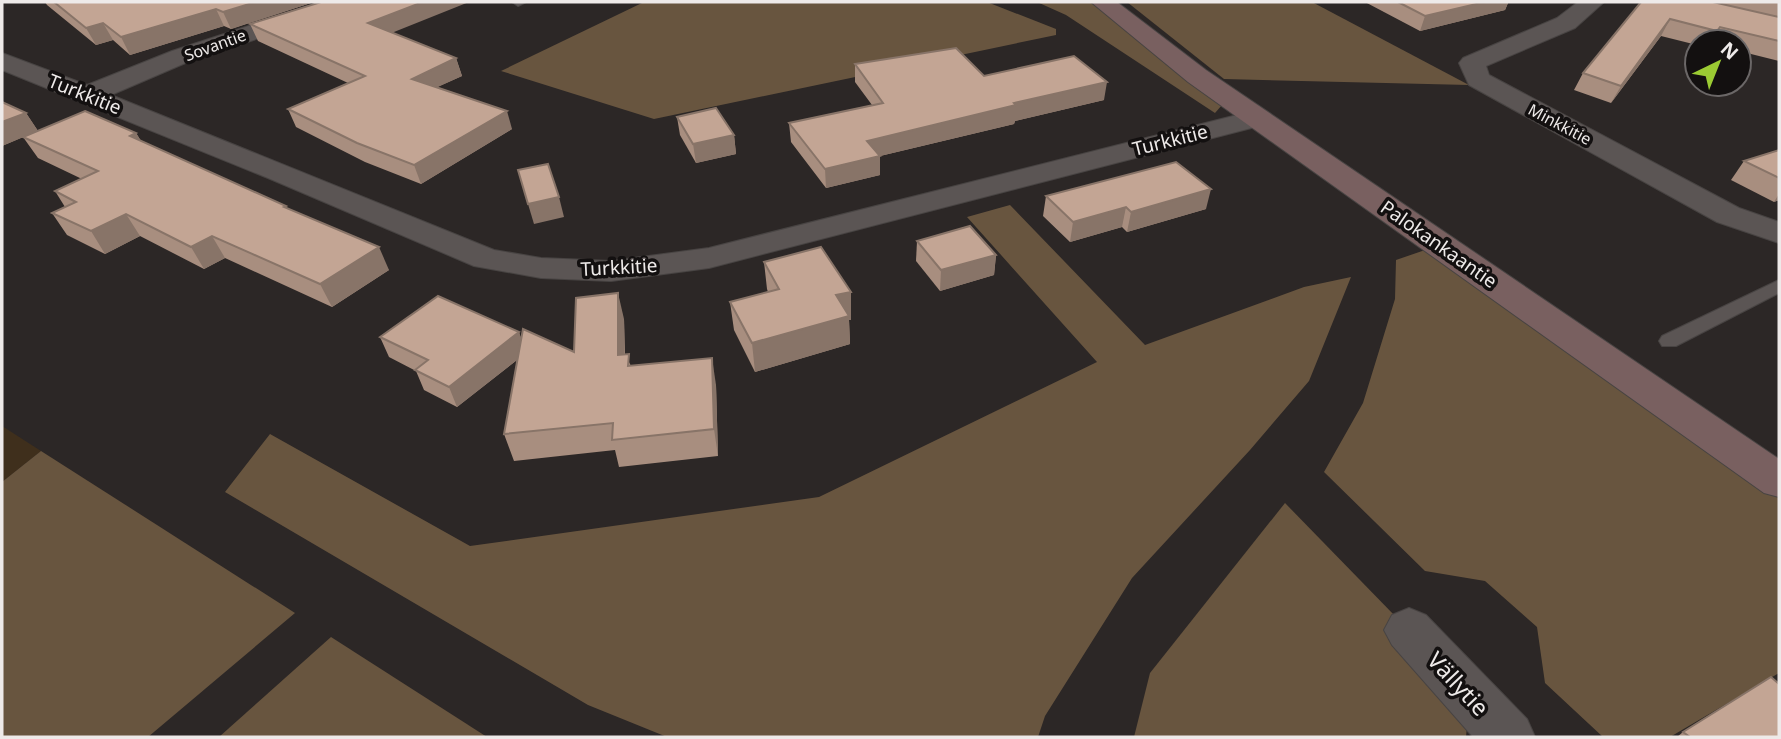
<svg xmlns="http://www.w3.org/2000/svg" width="1781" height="739" viewBox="0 0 1781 739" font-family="'Noto Sans',sans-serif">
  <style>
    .green { fill: #3f2f1c }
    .forest { fill: #68553f }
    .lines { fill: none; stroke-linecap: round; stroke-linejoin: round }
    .lane-casing { stroke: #484443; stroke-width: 2 }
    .street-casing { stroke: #484443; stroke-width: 2 }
    .secondary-casing { stroke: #484443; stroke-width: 2 }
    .lane { fill: #5b5554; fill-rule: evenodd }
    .street { fill: #5b5554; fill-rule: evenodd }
    .secondary { fill: #796060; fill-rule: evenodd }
    .wall { fill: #a88e7f }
    .shaded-wall { fill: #887468 }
    .building { fill: #c3a594; stroke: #887468; stroke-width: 2 }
    .labels { text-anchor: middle; stroke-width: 7; stroke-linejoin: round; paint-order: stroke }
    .far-street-label { font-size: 16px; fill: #eeeae9; stroke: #131010 }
    .street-label { font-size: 19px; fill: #eeeae9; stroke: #131010 }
    .near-street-label { font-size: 23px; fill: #eeeae9; stroke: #131010 }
  </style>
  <rect width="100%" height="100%" fill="#2c2726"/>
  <path class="green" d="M2 426 41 451 2 482Z"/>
  <g class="forest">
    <path d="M644 2H987L1056 29V35L654 119 501 71Z"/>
    <path d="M1037 2H1092L1222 105 1215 113 1066 15Z"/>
    <path d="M1127 2H1312L1469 85 1224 79Z"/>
    <path d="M1010 205 1145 345 1304 287 1351 277 1309 381 1250 450 1132 578 1045 716 1038 737H667L588 705 225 492 270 434 470 546 819 497 1097 362 967 217Z"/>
    <path d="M1428 249 1779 493V673L1670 737H1603L1545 683 1537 627 1485 581 1425 571 1324 472 1363 403 1395 299 1396 260Z"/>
    <path d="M41 451 295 613 148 737H2V482Z"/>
    <path d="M1285 503 1470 693 1466 737H1134L1150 673Z"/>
    <path d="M331 637 487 737H219Z"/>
  </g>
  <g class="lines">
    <defs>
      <g id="lane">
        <path d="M512 2H526L518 6Z"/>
        <path d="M1779 280V293L1676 346H1662L1659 341 1662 336Z"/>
      </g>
      <g id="street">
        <path d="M322 2H357L353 7 190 61 111 95 494 250 541 258 611 261 709 248 1257 110 1267 112 1271 118 1267 124 709 268 611 281 541 278 474 266 268 178 2 70V53L87 85 172 51Z"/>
        <path d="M1578 2H1604L1575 28 1486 66 1489 75 1739 208 1779 222V243L1717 222 1469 85 1459 63 1463 58 1557 18Z"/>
        <path d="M1409 608 1426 615 1527 719 1535 737H1473L1392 645 1384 630 1392 615Z"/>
      </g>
      <path id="secondary" d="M1091 2H1117L1206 70 1779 459V497L1764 493 1188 82Z"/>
    </defs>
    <use href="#lane" class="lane-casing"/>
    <use href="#street" class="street-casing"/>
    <use href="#secondary" class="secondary-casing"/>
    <use href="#lane" class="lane"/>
    <use href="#street" class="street"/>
    <use href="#secondary" class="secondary"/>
  </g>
  <g class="wall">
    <path d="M45 2H314L231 29 224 26 130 55 113 40 96 45 47 5Z"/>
    <path d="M1365 2H1512L1508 3 1505 10 1420 31Z"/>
    <path d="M1641 2H1779V61L1739 51V42H1697V45L1661 36 1611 103 1574 90 1583 73Z"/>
    <path d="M250 24 392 33 456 58 462 76 437 87 512 129 421 184 365 162 296 127 288 109 348 83 258 41Z"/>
    <path d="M855 64 984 76 1104 100 1015 121 1014 124 880 156V175L826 188 791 142 789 123 872 105 855 82Z"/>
    <path d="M2 102 26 113 38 131 136 133 141 141 287 209 389 270 332 307 225 258 204 269 140 236 105 254 67 235 52 213 65 207 55 191 82 179 38 158 23 137 2 146Z"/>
    <path d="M677 117 734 135 736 154 696 163 680 135Z"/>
    <path d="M1779 150V200L1774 202 1731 180 1744 161Z"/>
    <path d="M1046 196 1206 209 1127 232 1122 227 1070 242 1043 216Z"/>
    <path d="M917 241 996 255 994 275 940 291 916 261Z"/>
    <path d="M764 262 851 292V320H849L850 344 755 372 734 330 730 302 768 292 767 289Z"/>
    <path d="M624 319 625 354 631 366 716 385 718 456 619 467 615 450 514 461 504 434 517 360 457 407 424 390 416 371 389 357 380 337 519 332 521 339 574 352Z"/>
    <path d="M1683 732 1779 737H1677Z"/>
  </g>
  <g class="shaded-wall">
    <path d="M256 2H314L231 29 223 12Z"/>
    <path d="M423 2H469L374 40 368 23Z"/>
    <path d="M1485 2H1512L1508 3 1505 10 1420 31 1425 16Z"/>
    <path d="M216 9 224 26 130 55 121 37Z"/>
    <path d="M1670 19 1661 36 1611 103 1621 86Z"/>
    <path d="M103 23 113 40 96 45 86 28Z"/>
    <path d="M456 58 462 76 418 96 412 79Z"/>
    <path d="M1107 82 1104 100 1015 121 1014 124 880 156V175L826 188 825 169 867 141 1014 103Z"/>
    <path d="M507 111 512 129 421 184 414 165Z"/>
    <path d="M26 113 38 131 2 146V122Z"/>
    <path d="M136 133 149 154 130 136Z"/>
    <path d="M734 135 736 154 696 163 693 144Z"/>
    <path d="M1211 189 1206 209 1127 232 1131 212Z"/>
    <path d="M1779 194V200L1774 202Z"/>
    <path d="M559 197 564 217 534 224 528 204Z"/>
    <path d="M1126 207 1122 227 1070 242 1073 222Z"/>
    <path d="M126 214 140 236 105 254 91 231Z"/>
    <path d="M212 236 225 258 204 269 191 247Z"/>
    <path d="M379 247 389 270 332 307 320 284Z"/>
    <path d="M996 255 994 275 940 291 941 270Z"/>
    <path d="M851 292V320H849L850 344 755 372 752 343 836 295Z"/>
    <path d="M618 293 624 319 625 382 618 355Z"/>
    <path d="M519 332 526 353 457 407 449 387Z"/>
    <path d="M712 358 716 385 718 456 714 429Z"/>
  </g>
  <g class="building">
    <path d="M54 2H256L223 12 216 9 121 37 103 23 86 28Z"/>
    <path d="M321 2H423L368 23 456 58 412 79 507 111 414 165 357 143 288 109 365 76 250 24Z"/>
    <path d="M1398 2H1485L1425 16Z"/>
    <path d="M1641 2H1713L1779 17V41L1720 27 1717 31 1670 19 1621 86 1583 73Z"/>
    <path d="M956 48 984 76 1074 56 1107 82 1014 103 1016 105 867 141 880 156 825 169 789 123 883 103 855 64Z"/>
    <path d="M2 102 26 113 2 122Z"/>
    <path d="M716 108 734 135 693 144 677 117Z"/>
    <path d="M85 111 136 133 130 136 286 206 284 207 379 247 320 284 212 236 191 247 126 214 91 231 52 213 76 202 55 191 98 171 23 137Z"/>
    <path d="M1779 150V178L1744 161Z"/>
    <path d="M1176 162 1211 189 1131 212 1126 207 1073 222 1046 196Z"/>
    <path d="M548 164 559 197 528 204 518 170Z"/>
    <path d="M970 226 996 255 941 270 917 241Z"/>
    <path d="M821 247 851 292 836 295 849 316 752 343 730 302 779 289 764 262Z"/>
    <path d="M618 293V355L629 354 628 366 712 358 714 429 612 440 613 423 504 434 523 329 574 352 576 298Z"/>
    <path d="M438 296 519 332 449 387 415 370 428 360 380 337Z"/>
    <path d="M1771 677 1779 684V737H1690L1683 732Z"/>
  </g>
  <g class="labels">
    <g class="far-street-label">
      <text transform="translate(215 45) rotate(-20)" y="6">Sovantie</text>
      <text transform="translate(1560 124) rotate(28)" y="6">Minkkitie</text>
    </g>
    <g class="street-label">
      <text transform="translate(85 94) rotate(22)" y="7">Turkkitie</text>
      <text transform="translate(1170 140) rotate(-14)" y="7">Turkkitie</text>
      <text transform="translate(1439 244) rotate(35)" y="7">Palokankaantie</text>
      <text transform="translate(619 267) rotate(-3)" y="7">Turkkitie</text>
    </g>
    <g class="near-street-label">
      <text transform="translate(1458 684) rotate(47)" y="8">Vällytie</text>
    </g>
  </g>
  <rect width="1781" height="739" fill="none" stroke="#eeeae9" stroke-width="7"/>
  <g transform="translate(1718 63) rotate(43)"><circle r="33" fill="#131010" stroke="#6b6767" stroke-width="2"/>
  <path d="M0-5L12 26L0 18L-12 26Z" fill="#9bcb33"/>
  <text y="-10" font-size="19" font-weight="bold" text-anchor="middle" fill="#eeeae9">N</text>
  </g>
</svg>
